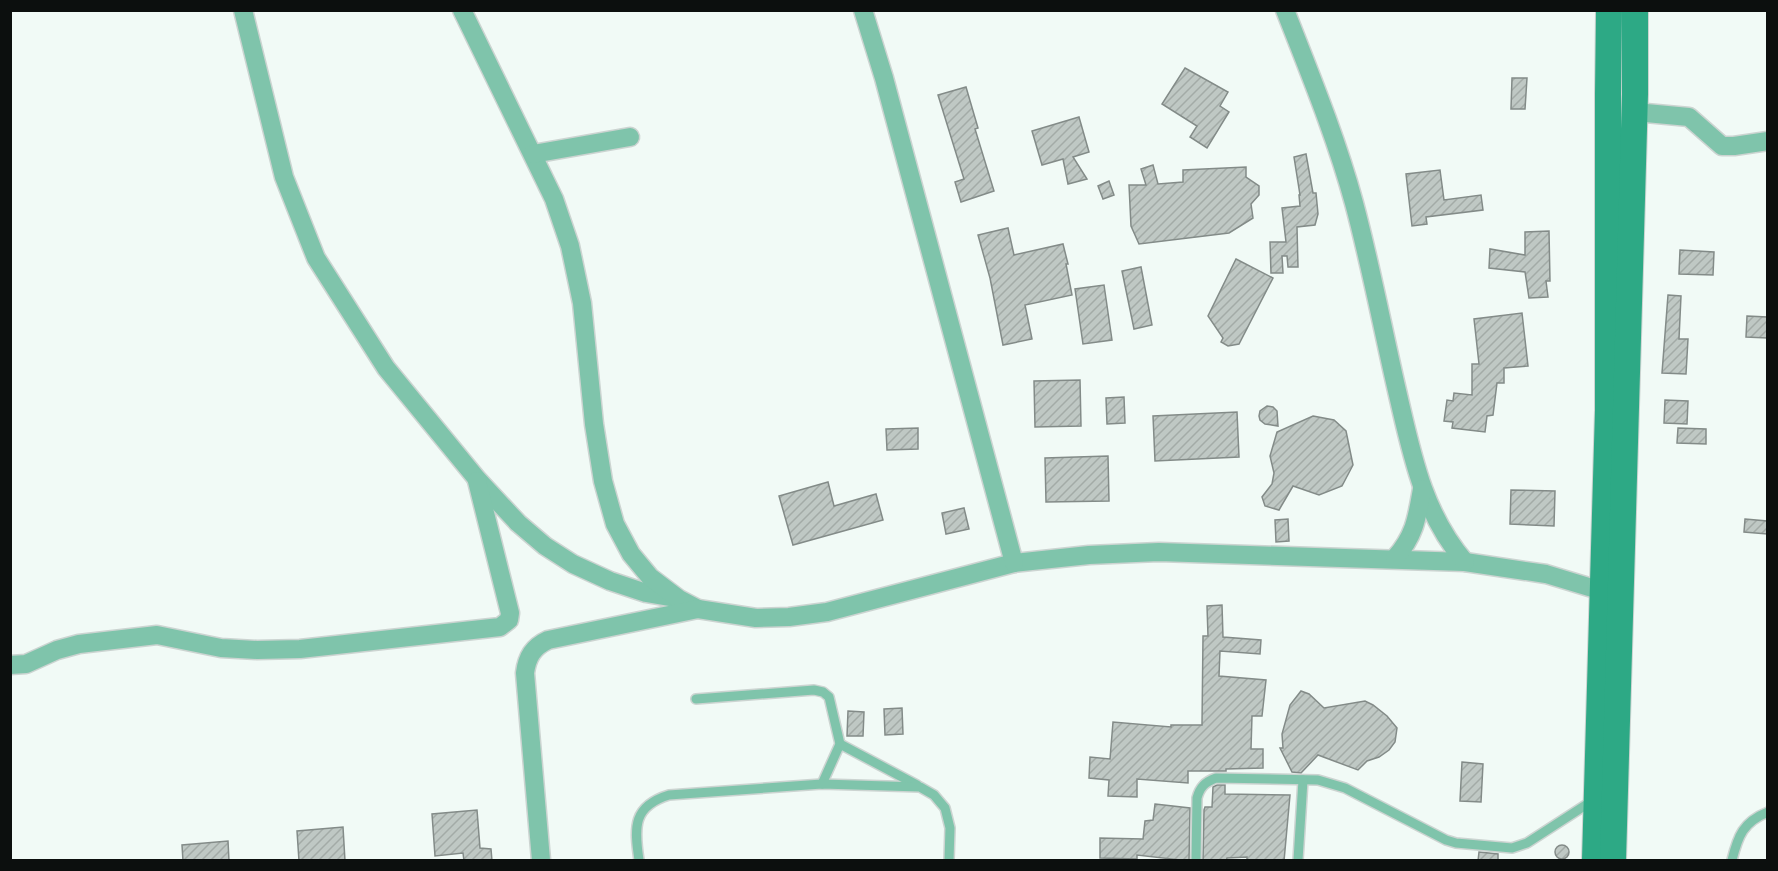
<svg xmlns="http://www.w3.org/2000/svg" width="1778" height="871" viewBox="0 0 1778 871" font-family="'DejaVu Sans',sans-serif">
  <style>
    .building { fill: url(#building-hatch); stroke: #838b88; stroke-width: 1.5 }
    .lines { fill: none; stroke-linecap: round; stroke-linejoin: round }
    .service-casing { stroke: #ccd4d1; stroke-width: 12 }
    .minor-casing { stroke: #ccd4d1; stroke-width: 21 }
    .secondary-casing { stroke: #ccd4d1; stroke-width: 28 }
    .service { stroke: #7fc4ab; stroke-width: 9 }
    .minor { stroke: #7fc4ab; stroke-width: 18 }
    .secondary { stroke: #2da985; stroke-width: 26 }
  </style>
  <defs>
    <pattern id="building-hatch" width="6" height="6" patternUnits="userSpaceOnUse" patternTransform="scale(1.5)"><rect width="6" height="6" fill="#bfc8c4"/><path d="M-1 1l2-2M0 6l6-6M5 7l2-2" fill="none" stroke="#a3aba7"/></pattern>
  </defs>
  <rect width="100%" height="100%" fill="#f1faf6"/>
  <g class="building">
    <path d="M1185 68 1228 92 1220 106 1229 112 1207 148 1190 137 1197 126 1162 104Z"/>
    <path d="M1512 78H1527L1525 109H1511Z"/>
    <path d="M966 87 978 128 975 129 994 191 961 202 955 182 964 179 938 95Z"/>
    <path d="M1079 117 1089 152 1073 157 1087 179 1068 184 1063 159 1042 165 1032 131Z"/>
    <path d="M1306 154 1313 193H1316L1318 214 1315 225 1297 227 1298 267H1288L1287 256H1282L1283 273H1271L1270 242H1286L1282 208 1300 206 1299 195H1300L1294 157Z"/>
    <path d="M1153 165 1158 184 1183 182V170L1246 167V177L1259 186V195L1251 204 1253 218 1229 233 1139 244 1131 226 1129 185H1146L1141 169Z"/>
    <path d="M1440 170 1444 200 1481 195 1483 210 1426 217 1427 224 1412 226 1406 174Z"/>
    <path d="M1109 181 1114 195 1103 199 1098 186Z"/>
    <path d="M1008 228 1014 255 1063 244 1068 264H1066L1072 295 1025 305 1032 339 1003 345 990 278 978 235Z"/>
    <path d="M1549 231 1550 281H1546L1548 297 1529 298 1525 272 1489 268 1490 249 1525 255V232Z"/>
    <path d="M1680 250 1714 252 1713 275 1679 274Z"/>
    <path d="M1236 259 1273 278 1239 344 1228 346 1221 342 1223 338 1208 316Z"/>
    <path d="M1141 267 1152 325 1134 329 1122 271Z"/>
    <path d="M1104 285 1112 340 1083 344 1075 289Z"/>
    <path d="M1668 295 1681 296 1679 339H1688L1686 374 1662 373Z"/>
    <path d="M1522 313 1528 366 1504 368V383H1497L1493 415 1487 416 1485 432 1452 428 1453 422 1444 421 1447 400 1453 401 1454 393 1472 395V364H1479L1474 319Z"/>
    <path d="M1747 316 1767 317V338L1746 337Z"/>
    <path d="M1080 380 1081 426 1035 427 1034 381Z"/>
    <path d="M1124 397 1125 423 1107 424 1106 398Z"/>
    <path d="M1665 400 1688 401 1687 424 1664 423Z"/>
    <path d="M1267 406 1273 407 1277 411 1278 426 1265 424 1260 420 1259 416 1260 411Z"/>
    <path d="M1237 412 1239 457 1155 461 1153 416Z"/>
    <path d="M1313 416 1334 420 1346 431 1353 465 1342 486 1319 495 1293 486 1279 510 1265 506 1262 497 1272 484 1274 473 1270 456 1277 432Z"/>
    <path d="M918 428V449L887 450 886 429Z"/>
    <path d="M1678 428 1706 429V444L1677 443Z"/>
    <path d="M1108 456 1109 501 1046 502 1045 458Z"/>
    <path d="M828 482 834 506 876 494 883 520 793 545 779 496Z"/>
    <path d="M1511 490 1555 491 1554 526 1510 524Z"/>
    <path d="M964 508 969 529 946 534 942 513Z"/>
    <path d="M1288 519 1289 541 1276 542 1275 520Z"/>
    <path d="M1745 519 1767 521V534L1744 532Z"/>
    <path d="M1222 605 1223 637 1261 640 1260 654 1220 651 1219 676 1266 680 1262 716H1252L1251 749H1263V768L1226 769V771H1188V783L1137 779V797L1108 796 1109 780 1089 778 1090 757 1110 759 1113 722 1171 727V725H1202L1203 636H1208L1207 606Z"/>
    <path d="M1301 691 1309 694 1324 708 1365 701 1373 705 1387 716 1397 728 1395 742 1389 750 1379 757 1367 761 1358 770 1318 755 1301 773 1292 772 1280 748H1283L1282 734 1290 705Z"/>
    <path d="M902 708 903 734 885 735 884 709Z"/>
    <path d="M848 711 864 712 863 736H847Z"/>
    <path d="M1462 762 1483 764 1481 802 1460 801Z"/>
    <path d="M1217 785H1225V794L1290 795 1284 861H1247V857L1227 858 1226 861H1203L1204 810 1205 807H1212L1213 787Z"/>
    <path d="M1155 804 1190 808 1189 861 1137 855V859L1100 858V838L1143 839 1145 821 1153 820Z"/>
    <path d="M477 810 480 848 491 849 492 861H464L463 853 435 856 432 814Z"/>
    <path d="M343 827 345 861H299L297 831Z"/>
    <path d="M228 841 229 861H183L182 845Z"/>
    <circle cx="1562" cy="852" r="7"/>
    <path d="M1479 852 1498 854V861H1478Z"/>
  </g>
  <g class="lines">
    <defs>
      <g id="service">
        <path d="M696 699 814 690 823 692 829 697 840 744 822 784"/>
        <path d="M840 744 917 785"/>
        <path d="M639 860C634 827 633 806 669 795L822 784 920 787 934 795 945 808 950 828 949 860"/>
        <path d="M1196 860 1197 798C1200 787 1205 782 1216 778L1318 780 1345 788 1446 840 1456 843 1512 848 1527 843 1592 801"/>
        <path d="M1298 860 1303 780"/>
        <path d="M1732 860C1738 836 1743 822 1768 812"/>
      </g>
      <g id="minor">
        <path d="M243 10 284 177 316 258 386 368 477 479 518 523 545 546 573 564 610 581 646 593 675 598"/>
        <path d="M462 10 554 199 570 246 582 303 594 424 603 481 615 524 631 554 650 577 679 599 698 609 756 618 789 617 827 612 1014 563 1089 555 1159 552 1465 562 1546 574 1602 591"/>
        <path d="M863 10 884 78 1014 563"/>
        <path d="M1285 10C1310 74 1336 137 1354 203 1371 266 1383 331 1398 395 1412 455 1423 513 1465 562"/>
        <path d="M1635 112 1689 117 1722 146H1734L1768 141"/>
        <path d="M533 154 630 137"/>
        <path d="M1395 558C1415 535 1417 518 1422 489"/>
        <path d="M10 665 26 664 57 650 79 644 157 635 221 648 257 650 300 649 500 627 509 620 510 613 477 481"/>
        <path d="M541 860 525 673C527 657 533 647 548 640L698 609"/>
      </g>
      <g id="secondary">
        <path d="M1595 860 1608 410V94L1609 10"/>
        <path d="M1613 860 1635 94V10"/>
      </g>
    </defs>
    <use href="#service" class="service-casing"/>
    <use href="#minor" class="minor-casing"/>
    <use href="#secondary" class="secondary-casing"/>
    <use href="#service" class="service"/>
    <use href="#minor" class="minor"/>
    <use href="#secondary" class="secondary"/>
  </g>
  <rect width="1778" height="871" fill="none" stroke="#0c0f0e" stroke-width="24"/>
</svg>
